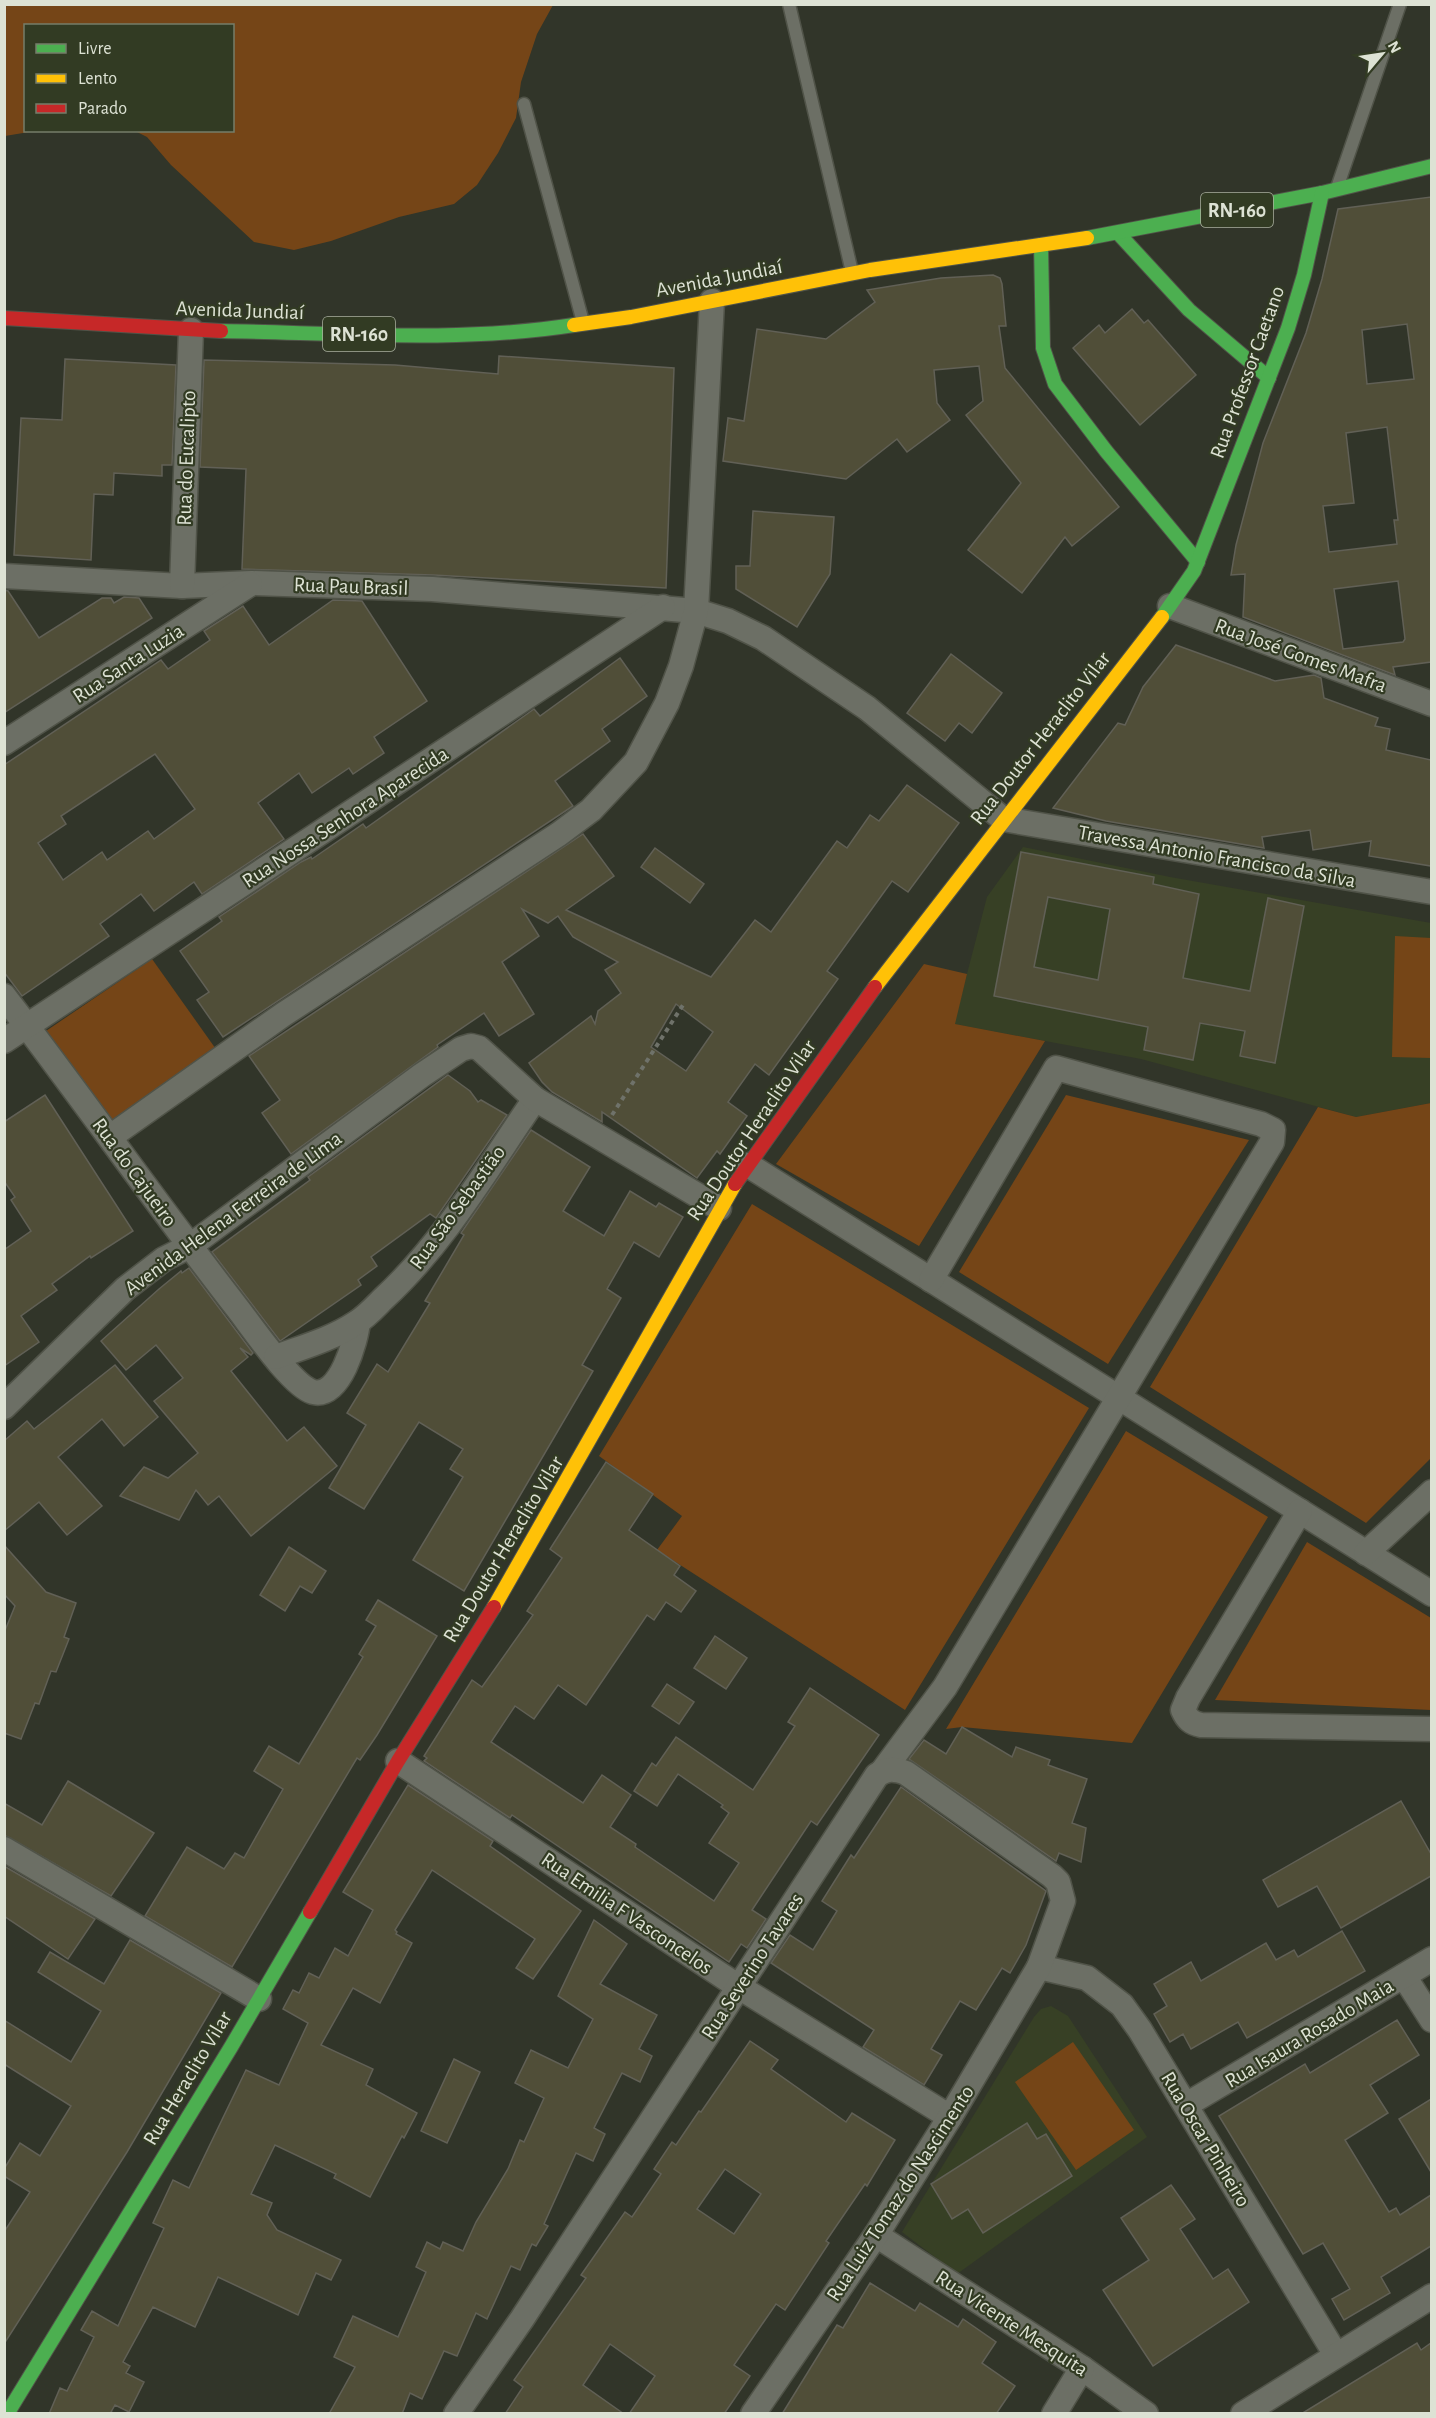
<svg xmlns="http://www.w3.org/2000/svg" width="1436" height="2418" viewBox="0 0 1436 2418" font-family="'Alegreya Sans',sans-serif">
  <style>
    .built { fill: #374025 }
    .green { fill: #754517 }
    .building { fill: #504e38; stroke: #616056; stroke-width: 1.5; fill-rule: evenodd }
    .lines { fill: none; stroke-linecap: round; stroke-linejoin: round }
    .lane-casing { stroke: #505348; stroke-width: 15 }
    .street-casing { stroke: #505348; stroke-width: 27 }
    .fast-casing { stroke: #505348; stroke-width: 16 }
    .slow-casing { stroke: #505348; stroke-width: 16 }
    .jam-casing { stroke: #505348; stroke-width: 16 }
    .path { stroke: #6f726a; stroke-width: 4; stroke-dasharray: 4.5 4.5; stroke-linecap: butt }
    .lane { stroke: #6c6f65; stroke-width: 12 }
    .street { stroke: #6c6f65; stroke-width: 24 }
    .fast { stroke: #4caf50; stroke-width: 14 }
    .slow { stroke: #ffc107; stroke-width: 14 }
    .jam { stroke: #c62828; stroke-width: 14 }
    .labels { text-anchor: middle; stroke-width: 4.5; stroke-linejoin: round; paint-order: stroke }
    .shield { fill: #323b23; stroke: #aab09f; stroke-width: 1.5 }
    .shield-label { font-size: 20px; font-weight: bold; fill: #dde2d4 }
    .street-label { font-size: 21px; fill: #dde2d4; stroke: #323b23 }
  </style>
  <rect width="100%" height="100%" fill="#313529"/>
  <g class="built">
    <path d="M1023 847 1170 877 1431 923V1103L1356 1117 1141 1059 954 1024 987 897Z"/>
    <path d="M1051 2006 1068 2016 1147 2137 957 2274 902 2232 1034 2017 1041 2009Z"/>
  </g>
  <g class="green">
    <path d="M5 4H553V5L537 34 521 82 516 118 498 153 477 185 454 204 399 217 331 241 294 250 254 242 171 165 147 137 135 131 232 130V26H26V130L35 131 5 136Z"/>
    <path d="M1395 936 1431 938V1058L1392 1057Z"/>
    <path d="M152 959 218 1052 113 1125 43 1033Z"/>
    <path d="M924 964 967 974 955 1024 1045 1041 919 1246 776 1164Z"/>
    <path d="M1066 1095 1249 1140 1108 1364 959 1272Z"/>
    <path d="M1431 1103V1458L1366 1523 1150 1387 1318 1107 1356 1117Z"/>
    <path d="M752 1204 1089 1408 905 1710 657 1550 682 1516 599 1456Z"/>
    <path d="M1126 1431 1268 1517 1132 1743 962 1727 946 1729Z"/>
    <path d="M1307 1542 1431 1618V1710L1215 1700Z"/>
    <path d="M1073 2042 1134 2130 1076 2170 1015 2082Z"/>
  </g>
  <g class="building">
    <path d="M1431 197V662L1393 667 1395 675 1243 617 1245 574 1231 575 1236 545 1263 443 1306 333 1322 279 1338 209ZM1407 324 1414 379 1367 384 1362 330ZM1387 427 1398 520H1394L1397 544 1329 552 1323 506 1354 503 1346 433ZM1398 581 1405 639 1403 642 1343 649 1334 589Z"/>
    <path d="M993 275 1000 278 1002 284 1006 326H999L1005 368 1119 507 1072 546 1065 537 1022 593 968 550 1021 483 966 415 983 401 979 366 934 370 937 403 950 420 907 452 897 439 846 479 723 461 728 418 744 421 757 329 826 339 875 302 867 290 941 278Z"/>
    <path d="M1132 309 1144 323 1148 320 1196 375 1140 425 1073 348 1099 325 1105 333Z"/>
    <path d="M499 356 674 368 666 588 433 575 242 569 246 469 200 467 204 360 395 365 498 374Z"/>
    <path d="M65 359 176 365 172 465H162V476L114 473 113 495 94 494 91 560 14 555 21 418 62 420Z"/>
    <path d="M753 511 834 517 830 574 797 627 736 589V566H750Z"/>
    <path d="M4 590 8 591 39 638 102 598H111L114 603 124 597 139 598 152 618 4 713Z"/>
    <path d="M333 600 362 601 427 701 374 737 384 753 353 774 349 768 312 793 299 773 258 803 284 839 202 894 194 882 154 911 141 894 100 924 109 936 22 996 4 972V765L161 660 168 669 210 640 204 631 243 606 269 645ZM155 754 195 809 154 839 148 831 107 860 102 852 63 880 38 843 66 824 61 816Z"/>
    <path d="M1176 645 1275 681 1314 675 1321 678 1324 698 1378 718 1375 726 1390 729 1386 750 1431 760V866L1369 856 1371 841 1313 850 1310 830 1262 837 1264 848 1106 821 1053 808 1118 723 1125 725 1143 687Z"/>
    <path d="M951 654 1002 693 972 733 959 723 945 741 907 713Z"/>
    <path d="M620 658 647 696 602 729 610 741 555 781 573 806 223 1037 197 1000 209 992 180 951 222 921 219 917 301 862 311 857 312 859 363 824 366 828 527 714 534 709 540 716Z"/>
    <path d="M907 785 959 823 908 892 892 881 827 971 838 979 769 1075 755 1064 728 1102 747 1116 720 1154 717 1151 697 1178 602 1112V1122L552 1092 542 1082 529 1063 591 1016 595 1024 598 1011 621 993 605 970 618 962 573 937 558 916 548 923 522 909 539 936 502 962 534 1014 499 1036 484 1013 437 1045 438 1047 291 1154 262 1113 280 1100 249 1056 583 834 614 876 566 910 711 977 755 920 771 932 837 841 847 848 870 815 879 821ZM676 1004 713 1032 686 1071 651 1047Z"/>
    <path d="M655 848 704 884 690 903 641 867Z"/>
    <path d="M1021 852 1154 877 1153 884 1199 894 1183 978 1250 991 1268 898 1304 906 1275 1063 1240 1056 1245 1031 1200 1023 1193 1060 1144 1050 1148 1027 994 996ZM1048 897 1110 909 1098 980 1034 967Z"/>
    <path d="M448 1075 470 1091 478 1102 481 1100 507 1115 436 1218 430 1214 371 1257 377 1266 358 1280 361 1285 280 1341 212 1252 310 1180 308 1177Z"/>
    <path d="M45 1095 133 1231 91 1258 90 1256 52 1284 57 1290 21 1316 39 1342 4 1366V1250L31 1231 11 1200 15 1197 4 1181V1122Z"/>
    <path d="M531 1130 590 1167 563 1211 604 1236 630 1191 656 1207 659 1203 683 1217 659 1257 634 1242 607 1289 621 1298 582 1365 593 1371 464 1591 413 1560 463 1477 450 1469 463 1449 419 1422 364 1509 329 1488 366 1425 347 1413 377 1364 388 1372 430 1303 425 1301 464 1235 461 1233Z"/>
    <path d="M189 1268 253 1353 251 1355 240 1348 248 1357 231 1371 287 1441 304 1427 337 1466 251 1536 219 1496 208 1505 196 1490 179 1520 120 1496 144 1467 168 1478 198 1453 154 1401 183 1378 156 1345 126 1370 101 1341 159 1289 181 1271 182 1273Z"/>
    <path d="M115 1365 158 1417 124 1446 102 1419 58 1457 102 1506 67 1535 39 1502 4 1531V1441L27 1421 34 1429Z"/>
    <path d="M606 1462 653 1494 629 1530 680 1566 674 1575 696 1591 681 1612 666 1602 654 1620 647 1615 586 1705 558 1685 534 1719 515 1706 491 1742 583 1803 602 1775 631 1795 610 1827 636 1844 635 1847 714 1901 739 1863 709 1843 729 1813 721 1807 723 1805 678 1774 657 1806 634 1791 652 1763 656 1766 676 1737 753 1790 795 1726 788 1722 810 1688 879 1735 817 1825 811 1821 752 1910 766 1919 747 1948 741 1944 729 1962 512 1815 510 1818 424 1761 427 1758 424 1756 472 1680 482 1687 533 1615 527 1611 562 1558 550 1549Z"/>
    <path d="M4 1545 46 1592 76 1603 64 1637 69 1639 56 1672 51 1671 39 1704 35 1703 21 1739 4 1733V1633L15 1606 4 1594Z"/>
    <path d="M289 1547 326 1571 312 1593 300 1586 285 1611 260 1595Z"/>
    <path d="M378 1600 437 1636 377 1735 360 1760 357 1758 232 1967 145 1916 187 1847 224 1869 235 1853 244 1858 283 1789 254 1771 269 1746 299 1764 363 1657 359 1654 376 1626 366 1620Z"/>
    <path d="M715 1636 747 1658 726 1689 694 1668Z"/>
    <path d="M667 1684 694 1702 679 1724 652 1706Z"/>
    <path d="M962 1727 1012 1757 1016 1747 1050 1760 1048 1765 1087 1779 1072 1823 1086 1828 1081 1862 1059 1853 1056 1861 909 1759 924 1740 946 1754Z"/>
    <path d="M68 1781 154 1833 111 1896 4 1835V1803L42 1825Z"/>
    <path d="M408 1785 493 1841 490 1846 581 1911 533 1979 516 1968 535 1939 432 1870 395 1930 397 1932 396 1934 412 1943 380 2003 353 1988 321 2045 373 2069 366 2085 417 2113 404 2138 402 2136 370 2197 334 2178 336 2174 275 2145 251 2194 272 2203 267 2215 277 2230 341 2260 331 2280 316 2273 298 2315 218 2277 195 2327 153 2307 123 2362 130 2366 126 2373 144 2382 129 2412 115 2405 111 2412 116 2414H49L60 2388 67 2391 94 2337 81 2330 92 2311 118 2326 164 2228 153 2223 173 2180 189 2188 246 2070 279 2085 308 2023 283 2009 293 1990 299 1993 309 1973 319 1978 335 1948 348 1956 373 1910 343 1892Z"/>
    <path d="M901 1787 1046 1891 1026 1945 1010 1973 1002 1968 976 2010 960 2001 931 2049 942 2055 924 2085 863 2047 874 2030 771 1963 790 1935 813 1950 837 1911 822 1901 851 1855 854 1858Z"/>
    <path d="M1401 1801 1431 1854V1876L1341 1928 1317 1886 1278 1907 1263 1880Z"/>
    <path d="M4 1866 95 1919 68 1959 4 1916Z"/>
    <path d="M594 1920 627 1944 600 1984 657 2015 639 2049 652 2056 640 2082 622 2073 594 2128 605 2134 593 2161 576 2153 544 2224 548 2226 536 2246 532 2244 520 2270 511 2266 487 2319 476 2313 457 2356 444 2351 422 2399 410 2393 402 2414H329L355 2367 334 2357 353 2316 398 2337 426 2272 416 2267 427 2242 440 2249 443 2242 463 2251 476 2222 508 2169 520 2140 524 2142 544 2098 515 2083 531 2050 568 2068 593 2019 558 1996Z"/>
    <path d="M1342 1931 1365 1971 1247 2038 1238 2022 1191 2049 1183 2034 1170 2042 1154 2014 1167 2006 1154 1984 1191 1962 1201 1981 1266 1943 1276 1960 1294 1950 1298 1957Z"/>
    <path d="M130 1940 221 1993 127 2152 4 2344V2232L30 2192 4 2176V2169L20 2143 40 2156 71 2106 4 2064V2020L71 2062 101 2011 38 1972 50 1952 104 1984Z"/>
    <path d="M1397 2020 1419 2055 1370 2085 1388 2113 1345 2140 1389 2212 1396 2208 1400 2215 1431 2195V2246L1381 2277 1390 2293 1344 2320 1332 2299 1350 2289 1323 2243 1303 2254 1219 2116 1305 2064 1310 2073Z"/>
    <path d="M750 2041 778 2060 771 2069 846 2122 852 2113 895 2140 867 2186 865 2184 826 2241 829 2243 785 2310 776 2304 734 2365 750 2376 724 2414H629L655 2376 610 2344 583 2385 624 2414H505L523 2387 514 2380 586 2278 581 2275 625 2212 632 2217 661 2174 654 2169 672 2142 676 2145 699 2111 701 2112ZM725 2169 761 2194 734 2234 697 2209Z"/>
    <path d="M454 2059 480 2072 447 2143 421 2131Z"/>
    <path d="M1431 2099V2172L1399 2119Z"/>
    <path d="M1027 2123 1037 2139 1046 2134 1072 2176 983 2233 968 2209 952 2219 931 2184Z"/>
    <path d="M1171 2185 1195 2219 1180 2229 1213 2279 1228 2269 1249 2302 1153 2366 1103 2290 1149 2260 1121 2218Z"/>
    <path d="M870 2283 915 2311 920 2303 958 2327 963 2319 996 2342 982 2363 1015 2386 996 2414H782L837 2325 843 2328Z"/>
    <path d="M1417 2343 1421 2350 1431 2343V2414H1301Z"/>
  </g>
  <g class="lines">
    <defs>
      <g id="lane">
        <path d="M789 4 852 272"/>
        <path d="M524 104 583 322"/>
        <path d="M1338 185 1400 4"/>
      </g>
      <g id="street">
        <path d="M4 576 182 586 252 583 432 589 696 611 728 621 763 638 867 708 1003 819 1432 892"/>
        <path d="M182 586 191 330"/>
        <path d="M1170 606 1432 704"/>
        <path d="M4 743 250 584"/>
        <path d="M4 996C83 1099 158 1206 238 1309 252 1327 292 1386 313 1392 340 1399 356 1341 358 1322"/>
        <path d="M4 1041 663 607"/>
        <path d="M110 1137 284 1014 559 834 591 810 636 762 667 703 681 666 696 611 712 301"/>
        <path d="M748 1165 1432 1594"/>
        <path d="M276 1357C303 1347 332 1339 356 1323 366 1317 375 1307 383 1299 445 1242 488 1167 535 1099"/>
        <path d="M4 1407 125 1289 164 1259 190 1246 422 1075 461 1049 471 1046 479 1048 535 1099 719 1208"/>
        <path d="M1300 1511 1188 1698 1183 1710C1187 1719 1191 1723 1201 1725L1432 1729"/>
        <path d="M1366 1553 1432 1492"/>
        <path d="M398 1761 739 1987 950 2117"/>
        <path d="M882 1772 945 1687 1272 1142 1273 1130 1261 1124 1056 1068 931 1280"/>
        <path d="M4 1849 259 1999"/>
        <path d="M1039 1967 1087 1978 1122 2005 1140 2030 1336 2355"/>
        <path d="M1404 1976 1432 2020"/>
        <path d="M1186 2105 1432 1959"/>
        <path d="M876 2235 1082 2368 1146 2414"/>
        <path d="M456 2414 522 2319 877 1775C887 1768 895 1769 906 1773L1052 1876 1058 1882 1063 1901 1039 1967 950 2117 876 2235 753 2414"/>
        <path d="M1054 2414 1082 2368"/>
        <path d="M1243 2414 1432 2296"/>
      </g>
      <g id="fast">
        <path d="M1118 233 1189 310 1269 378"/>
        <path d="M1087 238 1322 193 1432 166"/>
        <path d="M1041 245 1043 348 1055 384 1106 451 1198 562"/>
        <path d="M221 331C339 333 458 343 574 325"/>
        <path d="M1162 617 1194 571 1288 328 1304 275 1322 193"/>
        <path d="M7 2414 231 2047 310 1912"/>
      </g>
      <g id="slow">
        <path d="M574 325 631 317 870 270 1087 238"/>
        <path d="M875 987 1162 617"/>
        <path d="M494 1607 735 1184"/>
      </g>
      <g id="jam">
        <path d="M4 318 221 331"/>
        <path d="M735 1184 875 987"/>
        <path d="M310 1912 398 1761 494 1607"/>
      </g>
    </defs>
    <use href="#lane" class="lane-casing"/>
    <use href="#street" class="street-casing"/>
    <use href="#fast" class="fast-casing"/>
    <use href="#slow" class="slow-casing"/>
    <use href="#jam" class="jam-casing"/>
    <path class="path" d="M612 1115 683 1005"/>
    <use href="#lane" class="lane"/>
    <use href="#street" class="street"/>
    <use href="#fast" class="fast"/>
    <use href="#slow" class="slow"/>
    <use href="#jam" class="jam"/>
  </g>
  <g class="labels">
    <g class="shield">
      <rect x="1201" y="193" width="72" height="34" rx="4.5"/>
      <rect x="323" y="317" width="72" height="34" rx="4.5"/>
    </g>
    <g class="shield-label">
      <text x="1237" y="217">RN-160</text>
      <text x="359" y="341">RN-160</text>
    </g>
    <g class="street-label">
      <text transform="translate(719 278) rotate(-11)" y="7">Avenida Jundiaí</text>
      <text transform="translate(240 310) rotate(2)" y="7">Avenida Jundiaí</text>
      <text transform="translate(1247 372) rotate(-70)" y="7">Rua Professor Caetano</text>
      <text transform="translate(186 458) rotate(-88)" y="7">Rua do Eucalipto</text>
      <text transform="translate(351 586) rotate(2)" y="7">Rua Pau Brasil</text>
      <text transform="translate(1301 655) rotate(20)" y="7">Rua José Gomes Mafra</text>
      <text transform="translate(128 663) rotate(-33)" y="7">Rua Santa Luzia</text>
      <text transform="translate(1040 738) rotate(-52)" y="7">Rua Doutor Heraclito Vilar</text>
      <text transform="translate(345 817) rotate(-33)" y="7">Rua Nossa Senhora Aparecida</text>
      <text transform="translate(1217 856) rotate(10)" y="7">Travessa Antonio Francisco da Silva</text>
      <text transform="translate(751 1130) rotate(-56)" y="7">Rua Doutor Heraclito Vilar</text>
      <text transform="translate(135 1172) rotate(54)" y="7">Rua do Cajueiro</text>
      <text transform="translate(457 1207) rotate(-54)" y="7">Rua São Sebastião</text>
      <text transform="translate(233 1213) rotate(-36)" y="7">Avenida Helena Ferreira de Lima</text>
      <text transform="translate(503 1549) rotate(-59)" y="7">Rua Doutor Heraclito Vilar</text>
      <text transform="translate(627 1913) rotate(34)" y="7">Rua Emilia F Vasconcelos</text>
      <text transform="translate(752 1966) rotate(-57)" y="7">Rua Severino Tavares</text>
      <text transform="translate(1309 2033) rotate(-31)" y="7">Rua Isaura Rosado Maia</text>
      <text transform="translate(187 2078) rotate(-59)" y="7">Rua Heraclito Vilar</text>
      <text transform="translate(1206 2139) rotate(59)" y="7">Rua Oscar Pinheiro</text>
      <text transform="translate(900 2193) rotate(-57)" y="7">Rua Luiz Tomaz do Nascimento</text>
      <text transform="translate(1012 2323) rotate(33)" y="7">Rua Vicente Mesquita</text>
    </g>
  </g>
  <rect width="1436" height="2418" fill="none" stroke="#dde2d4" stroke-width="12"/>
  <rect x="24" y="24" width="210" height="108" fill="#323b23" stroke="#767e6a" stroke-width="1.5"/>
  <rect x="36" y="44" width="30" height="9" fill="#4caf50" stroke="#767e6a" stroke-width="1.5"/>
  <text x="78" y="54" font-size="18" fill="#dde2d4">Livre</text>
  <rect x="36" y="74" width="30" height="9" fill="#ffc107" stroke="#767e6a" stroke-width="1.5"/>
  <text x="78" y="84" font-size="18" fill="#dde2d4">Lento</text>
  <rect x="36" y="104" width="30" height="9" fill="#c62828" stroke="#767e6a" stroke-width="1.5"/>
  <text x="78" y="114" font-size="18" fill="#dde2d4">Parado</text>
  <g transform="translate(1382 54) rotate(61)" stroke="#323b23" stroke-width="4.5" paint-order="stroke">
  <path d="M0-4.5L10 22L0 15L-10 22Z" fill="#dde2d4"/>
  <text y="-9" font-size="16" font-weight="bold" text-anchor="middle" fill="#dde2d4">N</text>
  </g>
</svg>
